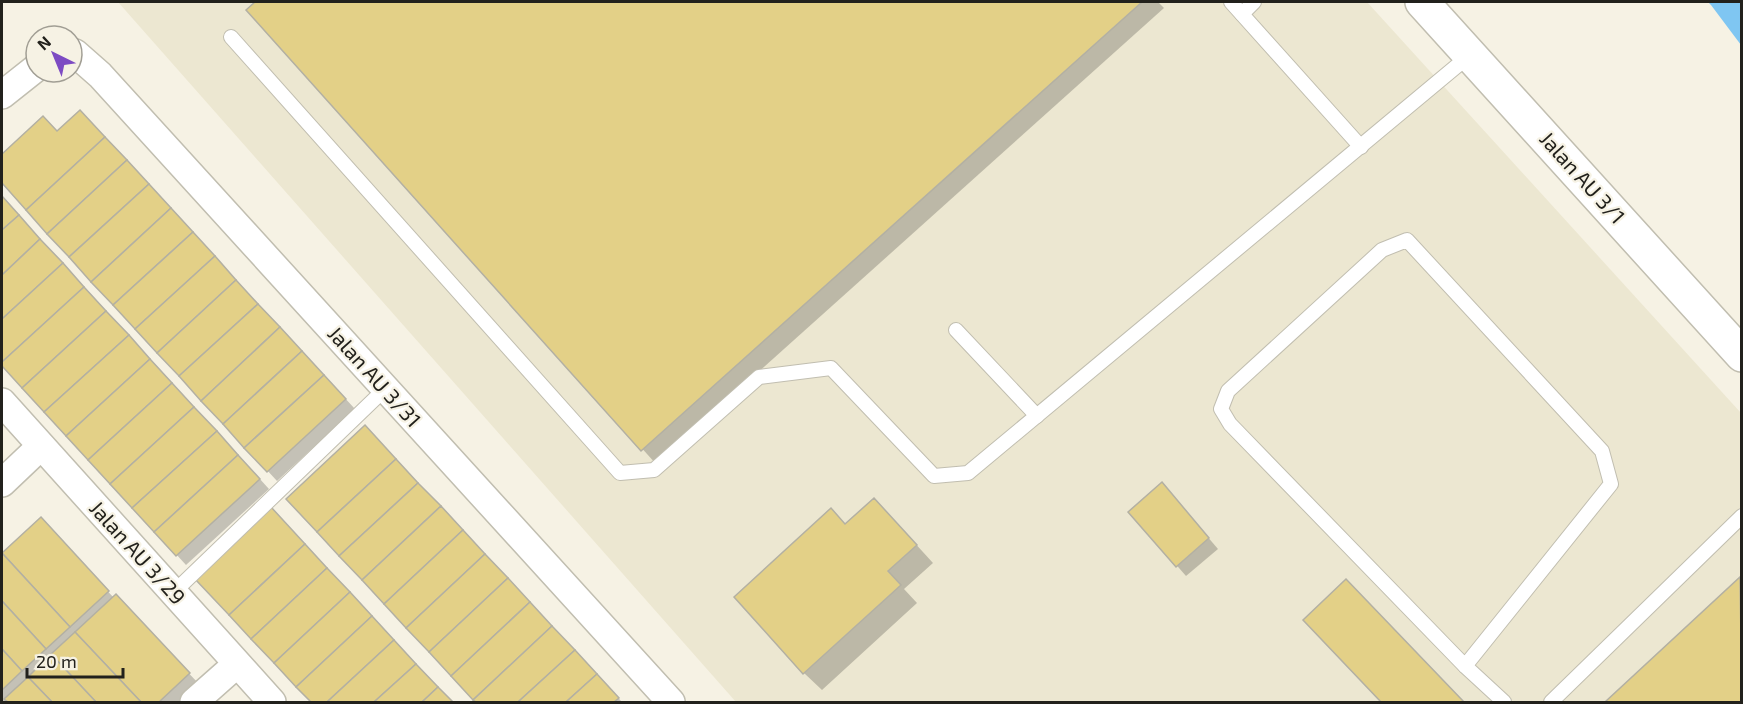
<svg xmlns="http://www.w3.org/2000/svg" width="1743" height="704" viewBox="0 0 1743 704" font-family="'Exo 2',sans-serif">
  <style>
    .built { fill: #ece7d1 }
    .water { fill: #7fc6f2 }
    .shadow { fill: #0003 }
    .building { fill: #e3d087; stroke: #b3b0a3; stroke-width: 1.5 }
    .lines { fill: none; stroke-linecap: round; stroke-linejoin: round }
    .service-casing { stroke: #c1beb0; stroke-width: 16 }
    .minor-casing { stroke: #c1beb0; stroke-width: 30 }
    .secondary-casing { stroke: #c1beb0; stroke-width: 36 }
    .service { stroke: #fff; stroke-width: 14 }
    .minor { stroke: #fff; stroke-width: 27 }
    .secondary { stroke: #fff; stroke-width: 33 }
    .labels { text-anchor: middle; stroke-width: 4.5; stroke-linejoin: round; paint-order: stroke }
    .street-label { font-size: 21px; fill: #22211c; stroke: #f6f2e4 }
  </style>
  <rect width="100%" height="100%" fill="#f6f2e4"/>
  <path class="built" d="M118 2H1367L1741 413V702H736Z"/>
  <path class="water" d="M1708 2H1741V45L1711 5Z"/>
  <g class="shadow">
    <path d="M257 2H1158L1164 8 656 464 248 10Z"/>
    <path d="M43 118 57 133 90 122 355 409 277 481 2 181V156Z"/>
    <path d="M2 197 269 489 186 565 2 364Z"/>
    <path d="M375 437 622 702H478L288 499Z"/>
    <path d="M1171 494 1218 549 1186 576 1130 512Z"/>
    <path d="M891 517 933 563 904 589 917 603 822 690 804 673 846 525Z"/>
    <path d="M40 519 114 598 125 606 199 684 179 702H2V555Z"/>
    <path d="M280 519 452 702H313L197 579Z"/>
    <path d="M1740 579 1742 702H1607Z"/>
    <path d="M1360 595 1463 702H1383L1305 620Z"/>
  </g>
  <g class="building">
    <path d="M255 2H1142L641 451 246 10Z"/>
    <path d="M80 110 105 137 26 210 2 183V154L43 116 57 131Z"/>
    <path d="M105 137 127 160 47 234 26 210Z"/>
    <path d="M127 160 149 184 69 257 47 234Z"/>
    <path d="M149 184 171 208 91 282 69 257Z"/>
    <path d="M2 196 19 215 2 230Z"/>
    <path d="M171 208 193 232 113 305 91 282Z"/>
    <path d="M19 215 40 239 2 275V230Z"/>
    <path d="M193 232 215 256 135 329 113 305Z"/>
    <path d="M40 239 63 263 2 319V275Z"/>
    <path d="M215 256 236 280 157 353 135 329Z"/>
    <path d="M63 263 84 287 2 362V319Z"/>
    <path d="M236 280 258 304 179 376 157 353Z"/>
    <path d="M84 287 106 311 22 388 2 366V362Z"/>
    <path d="M258 304 280 327 201 401 179 376Z"/>
    <path d="M106 311 129 335 44 412 22 388Z"/>
    <path d="M280 327 302 351 223 424 201 401Z"/>
    <path d="M129 335 150 359 66 436 44 412Z"/>
    <path d="M302 351 324 375 244 448 223 424Z"/>
    <path d="M150 359 172 383 88 460 66 436Z"/>
    <path d="M324 375 346 399 267 472 244 448Z"/>
    <path d="M172 383 194 407 110 484 88 460Z"/>
    <path d="M194 407 217 431 132 508 110 484Z"/>
    <path d="M365 425 396 459 317 532 286 499Z"/>
    <path d="M217 431 238 455 154 532 132 508Z"/>
    <path d="M238 455 260 479 176 556 154 532Z"/>
    <path d="M396 459 418 483 339 556 317 532Z"/>
    <path d="M1162 482 1209 538 1176 567 1128 512Z"/>
    <path d="M418 483 441 506 362 580 339 556Z"/>
    <path d="M874 498 917 545 888 571 901 585 803 674 734 597 831 508 845 524Z"/>
    <path d="M441 506 463 530 384 604 362 580Z"/>
    <path d="M271 507 305 544 229 615 195 579Z"/>
    <path d="M41 517 109 591 70 627 2 553Z"/>
    <path d="M463 530 485 554 406 628 384 604Z"/>
    <path d="M305 544 327 568 251 639 229 615Z"/>
    <path d="M2 553 70 627 46 649 2 601Z"/>
    <path d="M485 554 508 578 429 652 406 628Z"/>
    <path d="M327 568 350 592 274 663 251 639Z"/>
    <path d="M1740 577 1742 702H1605Z"/>
    <path d="M508 578 530 602 451 676 429 652Z"/>
    <path d="M1346 579 1464 702H1381L1303 620Z"/>
    <path d="M350 592 372 616 296 687 274 663Z"/>
    <path d="M116 594 190 673 159 702H141L75 632Z"/>
    <path d="M2 601 46 649 22 671 2 649Z"/>
    <path d="M530 602 552 626 473 700 451 676Z"/>
    <path d="M372 616 394 640 327 702H311L296 687Z"/>
    <path d="M552 626 575 650 518 702H476L473 700Z"/>
    <path d="M75 632 141 702H96L51 654Z"/>
    <path d="M394 640 416 664 374 702H327Z"/>
    <path d="M2 649 22 671 2 690Z"/>
    <path d="M575 650 597 674 566 702H518Z"/>
    <path d="M51 654 96 702H52L28 677Z"/>
    <path d="M416 664 438 687 422 702H374Z"/>
    <path d="M597 674 619 698 614 702H566Z"/>
    <path d="M28 677 52 702H8L4 699Z"/>
    <path d="M438 687 453 702H422Z"/>
  </g>
  <g class="lines">
    <defs>
      <g id="service">
        <path d="M1231 2 1361 147"/>
        <path d="M1242 14 1254 2"/>
        <path d="M231 37 620 473 654 470 759 377 831 368 934 476 968 473 1470 55"/>
        <path d="M1407 240 1602 451 1611 484 1465 666 1230 424 1221 409 1228 391 1382 250Z"/>
        <path d="M956 330 1037 416"/>
        <path d="M173 593 385 389"/>
        <path d="M1465 666 1504 702"/>
        <path d="M1551 702 1742 516"/>
      </g>
      <g id="minor">
        <path d="M72 54 75 53 100 75 671 702"/>
        <path d="M2 95 36 68"/>
        <path d="M2 402 272 702"/>
        <path d="M2 483 41 446"/>
        <path d="M194 702 237 664"/>
      </g>
      <path id="secondary" d="M1422 2 1742 355"/>
    </defs>
    <use href="#service" class="service-casing"/>
    <use href="#minor" class="minor-casing"/>
    <use href="#secondary" class="secondary-casing"/>
    <use href="#service" class="service"/>
    <use href="#minor" class="minor"/>
    <use href="#secondary" class="secondary"/>
  </g>
  <g class="labels">
    <g class="street-label">
      <text transform="translate(1582 178) rotate(48)" y="7">Jalan AU 3/1</text>
      <text transform="translate(374 377) rotate(48)" y="7">Jalan AU 3/31</text>
      <text transform="translate(137 553) rotate(48)" y="7">Jalan AU 3/29</text>
    </g>
  </g>
  <rect width="1743" height="704" fill="none" stroke="#22211c" stroke-width="6"/>
  <g transform="translate(54 54) rotate(317)"><circle r="28" fill="#f6f2e4" stroke="#a19e94" stroke-width="1.5"/>
  <path d="M0-4.5L10 22L0 15L-10 22Z" fill="#7d4bc3"/>
  <text y="-9" font-size="16" font-weight="bold" text-anchor="middle" fill="#22211c">N</text>
  </g>
  <path d="M27 668v9h96v-9" fill="none" stroke="#22211c" stroke-width="3"/>
  <text x="36" y="668" font-size="18" fill="#22211c" stroke="#f6f2e4" stroke-width="4.5" paint-order="stroke">20 m</text>
</svg>
